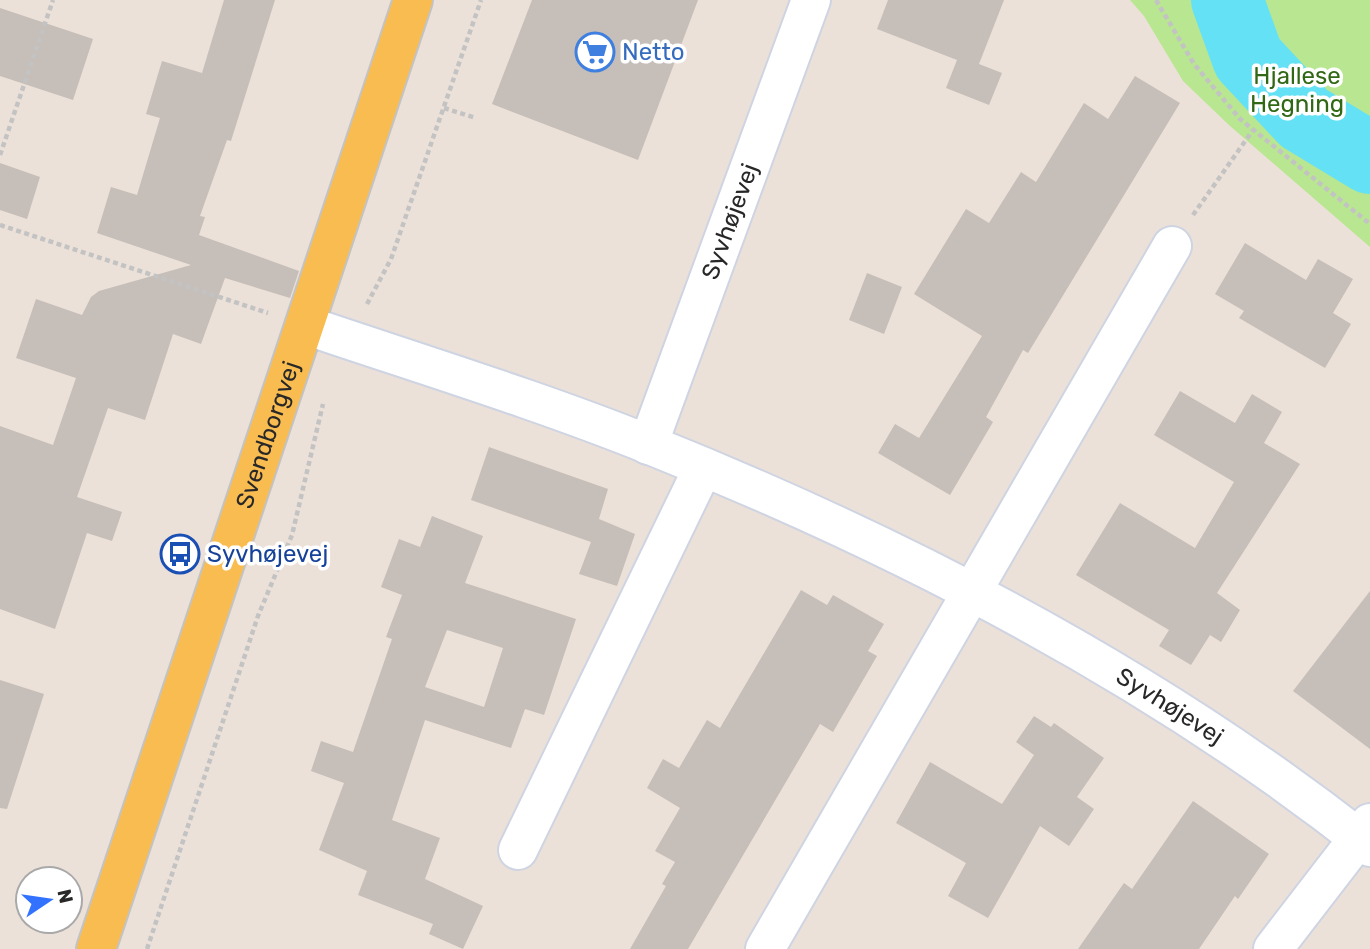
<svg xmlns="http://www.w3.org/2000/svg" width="1370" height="949" viewBox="0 0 1370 949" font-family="Rubik,sans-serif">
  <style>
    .green { fill: #b8e691 }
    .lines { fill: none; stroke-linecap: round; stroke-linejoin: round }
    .river { stroke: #64e1f5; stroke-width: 72 }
    .building { fill: #c6beb8; fill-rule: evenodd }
    .minor-casing { stroke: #ced4e2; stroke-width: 42 }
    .major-casing { stroke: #c3c3c3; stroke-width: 42 }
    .path { stroke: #c3c3c3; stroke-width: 4.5; stroke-dasharray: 5 3.5; stroke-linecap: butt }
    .minor { stroke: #fff; stroke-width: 38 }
    .major { stroke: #f8bc51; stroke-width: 38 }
    .labels { text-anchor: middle; stroke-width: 7; stroke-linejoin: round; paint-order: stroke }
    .shop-label { font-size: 24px; fill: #366cbe; stroke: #fff; text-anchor: start }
    .park-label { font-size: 24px; fill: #316815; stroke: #fff }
    .street-label { font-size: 24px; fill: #282828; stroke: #fff }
    .transit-label { font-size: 24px; fill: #164399; stroke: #fff; text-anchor: start }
  </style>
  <rect width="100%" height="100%" fill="#ece1d8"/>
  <path class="green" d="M1130 0H1370V247L1230 126 1183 81 1144 16Z"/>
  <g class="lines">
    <path class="river" d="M1227 0 1248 58 1304 118 1370 158"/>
  </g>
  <g class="building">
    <path d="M224 0H275L231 141 227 140 200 216 205 217 199 235 299 271 290 298 225 278 201 344 173 334 145 420 108 408 77 497 122 512 112 541 87 533 55 629 0 609V426L53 445 76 378 16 358 36 299 82 315 91 297 99 291 191 265 97 233 111 187 137 195 160 118 146 114 162 61 202 73Z"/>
    <path d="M532 0H698L638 160 492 104Z"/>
    <path d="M888 0H1004L979 64 1002 73 989 105 946 88 957 60 877 29Z"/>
    <path d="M0 8 93 39 73 100 0 76Z"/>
    <path d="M1135 76 1180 103 1028 353 1023 350 986 417 993 422 950 495 878 453 895 424 919 438 982 336 914 294 966 209 989 223 1021 172 1036 182 1084 103 1108 119Z"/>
    <path d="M0 163 40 177 27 219 0 210Z"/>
    <path d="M1245 243 1306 280 1318 259 1353 279 1333 313 1351 324 1325 368 1239 318 1244 311 1215 294Z"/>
    <path d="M867 273 902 287 884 334 849 320Z"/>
    <path d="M1180 391 1235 423 1252 394 1282 412 1264 443 1300 464 1217 593 1240 610 1221 642 1210 635 1191 665 1159 646 1169 630 1076 575 1120 503 1195 548 1234 482 1154 435Z"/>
    <path d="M489 447 608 489 598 522 599 519 635 534 617 586 579 574 591 542 471 500Z"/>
    <path d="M432 516 483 536 465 583 576 619 544 715 525 709 511 748 425 720 392 820 440 838 425 879 483 906 463 949 429 934 433 924 358 895 367 871 319 850 344 783 311 771 321 741 353 752 392 639 386 637 402 595 381 587 399 539 420 547ZM447 630 503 648 484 707 425 687Z"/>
    <path d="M801 590 827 605 833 595 884 624 868 651 877 656 833 732 820 724 688 949H630L666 886 662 884 675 862 655 851 680 808 647 788 663 759 679 768 707 720 720 728Z"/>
    <path d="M1370 591V749L1293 691Z"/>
    <path d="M0 680 44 694 7 809 0 808Z"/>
    <path d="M1034 716 1051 727 1054 723 1104 758 1077 797 1094 809 1069 846 1040 826 988 918 948 896 966 863 896 823 930 762 1002 804 1034 755 1016 742Z"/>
    <path d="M1193 801 1269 854 1238 899 1235 896 1199 949H1078L1124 883 1132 889Z"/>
  </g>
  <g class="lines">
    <defs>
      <g id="minor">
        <path id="s1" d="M305 325C420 364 538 400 650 445 905 547 1154 676 1370 847"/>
        <path id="s2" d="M648 445 811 0"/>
        <path d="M518 850 703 468"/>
        <path d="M765 949 1172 246"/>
        <path d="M1273 949 1370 823"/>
      </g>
      <g id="major">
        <path id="s3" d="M96 949 413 0"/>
      </g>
    </defs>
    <use href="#minor" class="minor-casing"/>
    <use href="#major" class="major-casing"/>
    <g class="path">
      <path d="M1156 0 1194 64 1240 119 1370 224"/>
      <path d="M444 108 476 118"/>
      <path d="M0 155 53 0"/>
      <path d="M1193 215 1253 130"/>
      <path d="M0 225 268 313"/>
      <path d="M367 304 391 259 481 0"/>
      <path d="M147 949 258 616 292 535 323 404"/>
    </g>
    <use href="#minor" class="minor"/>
    <use href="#major" class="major"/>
  </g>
  <defs>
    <symbol id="supermarket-ring" viewBox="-11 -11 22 22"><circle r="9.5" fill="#fff" stroke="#3f7fe0" stroke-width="1.5"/><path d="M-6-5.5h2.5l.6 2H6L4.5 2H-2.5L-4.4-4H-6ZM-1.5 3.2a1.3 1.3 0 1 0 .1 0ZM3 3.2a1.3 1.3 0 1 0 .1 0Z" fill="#3f7fe0"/></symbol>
    <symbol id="bus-ring" viewBox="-11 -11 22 22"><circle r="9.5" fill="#fff" stroke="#1a4fb4" stroke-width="1.5"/><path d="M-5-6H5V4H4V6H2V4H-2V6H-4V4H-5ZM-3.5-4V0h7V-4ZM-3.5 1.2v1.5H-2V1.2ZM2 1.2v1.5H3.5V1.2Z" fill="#1a4fb4"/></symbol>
  </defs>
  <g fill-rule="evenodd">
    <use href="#supermarket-ring" x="573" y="30" width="44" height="44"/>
    <use href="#bus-ring" x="158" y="532" width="44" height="44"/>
  </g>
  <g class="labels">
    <g class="shop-label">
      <text x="622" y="60">Netto</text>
    </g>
    <g class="park-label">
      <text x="1297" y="84">Hjallese<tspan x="1297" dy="28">Hegning</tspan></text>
    </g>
    <g class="street-label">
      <text dy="8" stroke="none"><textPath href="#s2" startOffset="238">Syvhøjevej</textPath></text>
      <text dy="8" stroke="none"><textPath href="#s3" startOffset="542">Svendborgvej</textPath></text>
      <text dy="8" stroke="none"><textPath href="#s1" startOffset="948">Syvhøjevej</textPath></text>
    </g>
    <g class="transit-label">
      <text x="207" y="562">Syvhøjevej</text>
    </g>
  </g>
  <g transform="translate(49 900) rotate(77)"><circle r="33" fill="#ffffff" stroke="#a9a9a9" stroke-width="2"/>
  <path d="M0-5L12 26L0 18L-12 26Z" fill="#3272ff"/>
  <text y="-10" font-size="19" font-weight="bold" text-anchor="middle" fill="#282828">N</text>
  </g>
</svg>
